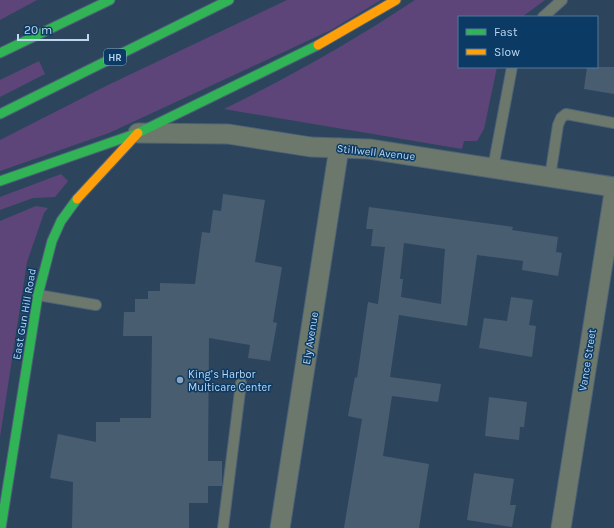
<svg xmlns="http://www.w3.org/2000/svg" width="614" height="528" viewBox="0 0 614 528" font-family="Karla,sans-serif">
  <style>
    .green { fill: #5e4579 }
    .building { fill: #495d70; fill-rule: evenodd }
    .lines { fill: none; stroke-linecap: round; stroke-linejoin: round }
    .lane-casing { stroke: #4d6277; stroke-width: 12 }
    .street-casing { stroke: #4d6277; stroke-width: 21 }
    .fast-casing { stroke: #4d6277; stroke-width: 11 }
    .slow-casing { stroke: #4d6277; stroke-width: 11 }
    .lane { stroke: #6d786c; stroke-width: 10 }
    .street { stroke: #6d786c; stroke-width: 19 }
    .fast { stroke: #30b455; stroke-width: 9 }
    .slow { stroke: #ff9f0a; stroke-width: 9 }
    .poi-dot { fill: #8ca4bd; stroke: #0b3b65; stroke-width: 1.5 }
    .labels { text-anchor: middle; stroke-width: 3; stroke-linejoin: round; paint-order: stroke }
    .shield { fill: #0b3b65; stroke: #89a8c7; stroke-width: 1 }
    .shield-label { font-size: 10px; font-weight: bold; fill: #bfd7f1 }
    .street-label { font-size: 11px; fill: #bfd7f1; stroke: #0b3b65 }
    .poi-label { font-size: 11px; fill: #bfd7f1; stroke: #0b3b65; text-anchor: start }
  </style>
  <rect width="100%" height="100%" fill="#2c455d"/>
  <g class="green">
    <path d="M0 0H37L0 20Z"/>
    <path d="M287 0H381L331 30 109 133 0 171V140L108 85Z"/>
    <path d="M415 0H545L522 17H459V67H497L484 129 477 141H464L462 149 224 109C290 77 353 41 415 0Z"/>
    <path d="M39 61 45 74 0 97V80Z"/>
    <path d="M61 174 68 181 55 197 33 198 0 210V197Z"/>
    <path d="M36 206 48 208 44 213 27 262 0 437V221Z"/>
  </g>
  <g class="building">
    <path d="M587 67H614V94L584 89Z"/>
    <path d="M223 194 265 200 255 262 282 267 273 322 277 323 270 361 248 358 250 345 209 338 208 461H222V486H208V503H189V528H72L73 482 50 478 58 434 96 442V422H120V418H151L152 336H123L124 312H135V299H148V291H160V283L195 284 202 232 210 233 213 210 221 211Z"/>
    <path d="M369 207 513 227 512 230 558 237 556 252 562 253 558 276 522 270 523 261 477 255 467 326 399 315 390 377 441 384 438 402 392 396 383 456 429 464 419 528H344L362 419 348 416 355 377 357 378 368 302 378 304 385 247 371 246 373 229H366ZM404 243 445 249 441 304 401 297 403 279H400Z"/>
    <path d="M511 297 533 300 529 325 536 326 532 357 479 348 484 318 507 321Z"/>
    <path d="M489 397 527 402 524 427H520L519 440 485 436Z"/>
    <path d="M474 473 514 479 510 505H516L512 527 467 520Z"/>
  </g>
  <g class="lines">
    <defs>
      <g id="lane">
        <path d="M543 17 562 0"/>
        <path d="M493 168 512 67"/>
        <path d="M550 177 558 125 561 118 566 114 614 123"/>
        <path d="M38 295 96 305"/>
        <path d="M223 528 241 383"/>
      </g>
      <g id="street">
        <path d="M138 133 228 134 311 147 369 149 614 187"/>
        <path d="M280 528 339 148"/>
        <path d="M561 528 614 193"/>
      </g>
      <g id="fast">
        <path d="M0 53 110 0"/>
        <path d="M0 114 229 0"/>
        <path d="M0 181 138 133 318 45"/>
        <path d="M1 528 38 295 52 241 61 221 77 199"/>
      </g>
      <g id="slow">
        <path d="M318 45 396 0"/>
        <path d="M77 199 138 133"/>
      </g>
    </defs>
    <use href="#lane" class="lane-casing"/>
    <use href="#street" class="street-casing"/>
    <use href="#fast" class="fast-casing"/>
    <use href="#slow" class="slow-casing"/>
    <use href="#lane" class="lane"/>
    <use href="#street" class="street"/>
    <use href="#fast" class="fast"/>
    <use href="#slow" class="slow"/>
  </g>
  <circle class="poi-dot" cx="180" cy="380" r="4"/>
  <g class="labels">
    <rect class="shield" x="104" y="49" width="22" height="16" rx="3"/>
    <g class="shield-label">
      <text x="115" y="61">HR</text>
    </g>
    <g class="street-label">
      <text transform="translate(376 152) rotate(6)" y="4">Stillwell Avenue</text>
      <text transform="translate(24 314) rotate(-80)" y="4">East Gun Hill Road</text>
      <text transform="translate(310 338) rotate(-81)" y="4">Ely Avenue</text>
      <text transform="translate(587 360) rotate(-81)" y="4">Vance Street</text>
    </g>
    <g class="poi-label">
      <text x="188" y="378">King’s Harbor<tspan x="188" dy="13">Multicare Center</tspan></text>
    </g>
  </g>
  <rect x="458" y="16" width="140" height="52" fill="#0b3b65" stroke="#53799d"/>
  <rect x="466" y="29" width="20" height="6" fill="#30b455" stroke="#53799d"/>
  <text x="494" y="36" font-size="12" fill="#bfd7f1">Fast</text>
  <rect x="466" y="49" width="20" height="6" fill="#ff9f0a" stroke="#53799d"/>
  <text x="494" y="56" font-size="12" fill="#bfd7f1">Slow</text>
  <path d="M18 34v6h70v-6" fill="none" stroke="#bfd7f1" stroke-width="2"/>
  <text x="24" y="34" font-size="12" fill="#bfd7f1" stroke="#0b3b65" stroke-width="3" paint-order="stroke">20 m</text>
</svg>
